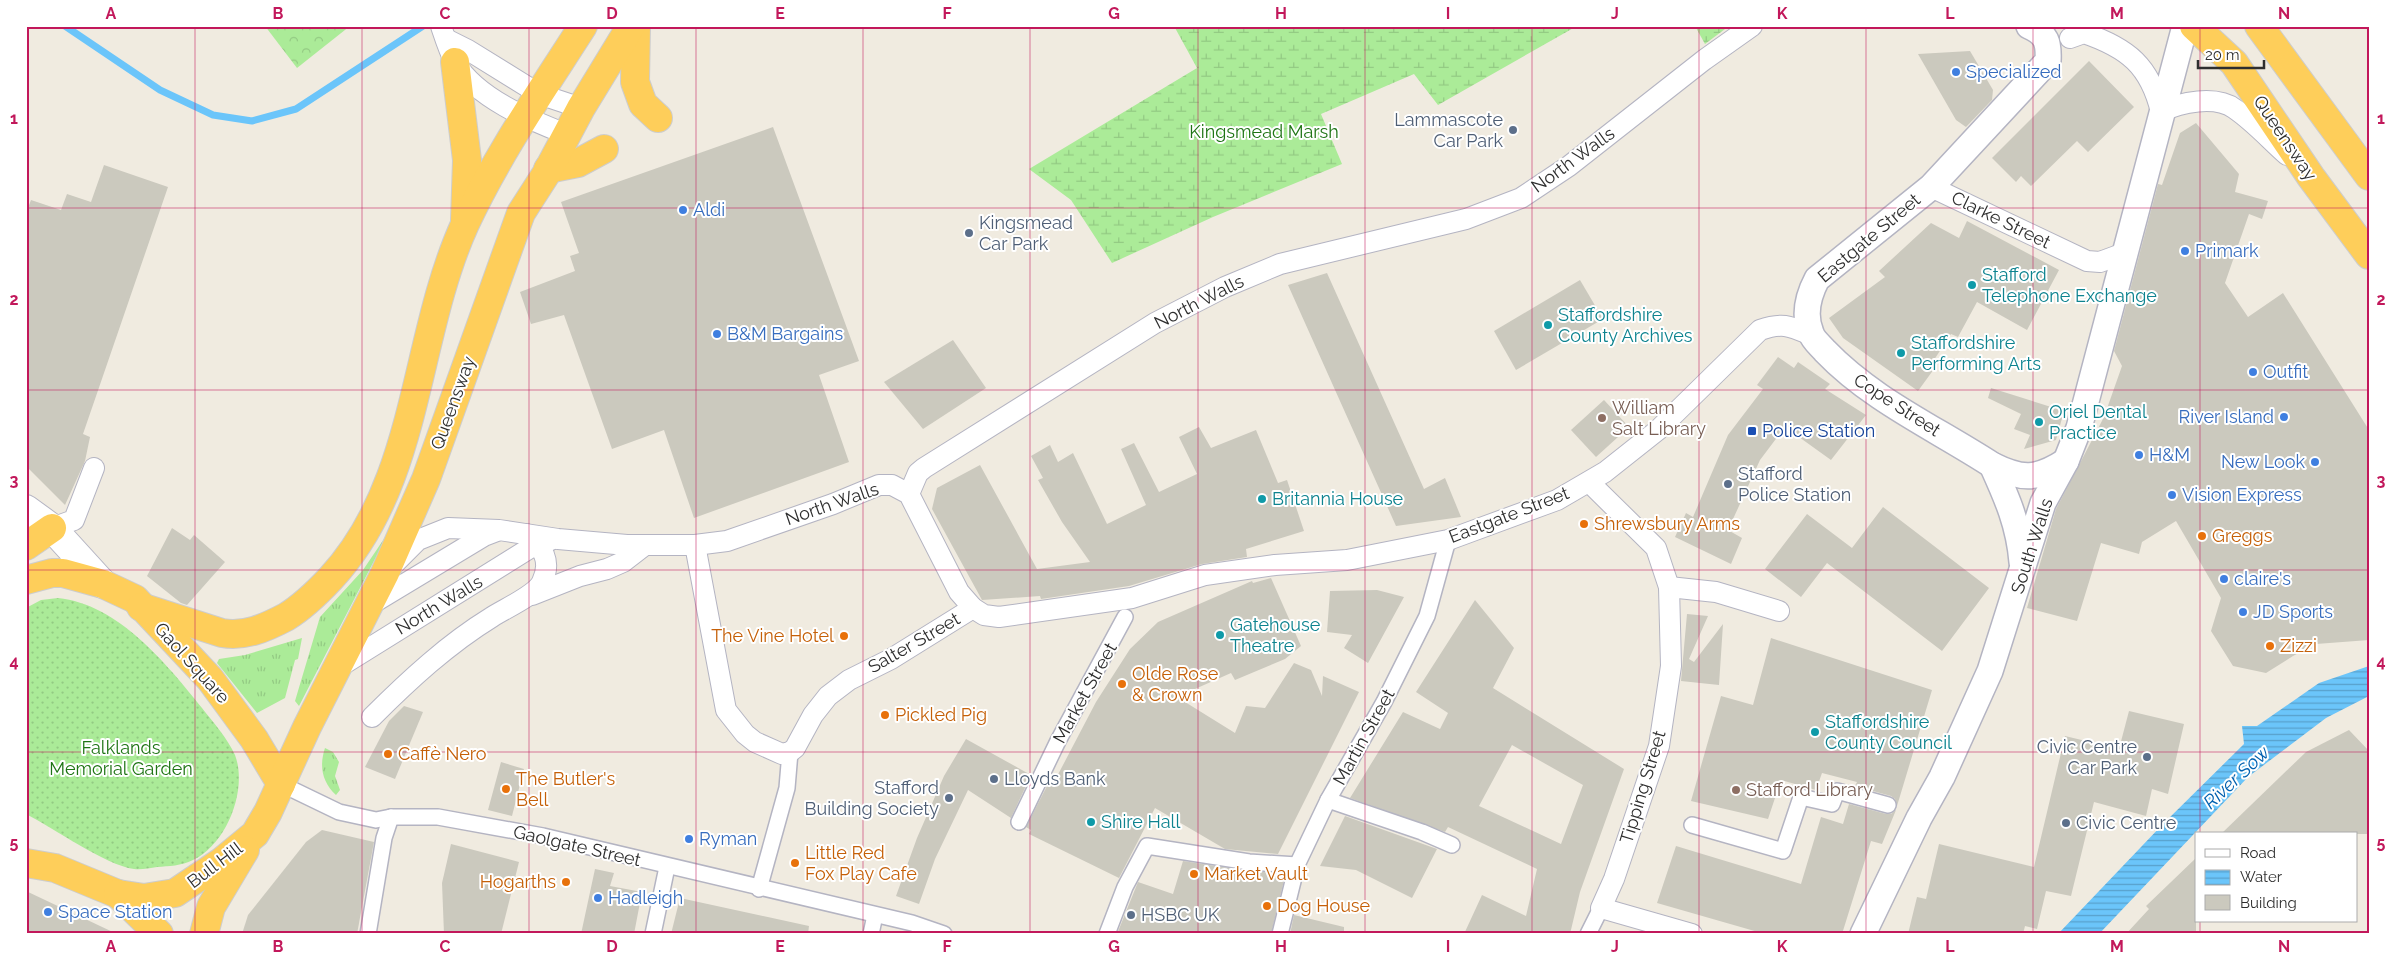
<svg xmlns="http://www.w3.org/2000/svg" width="2395" height="960" viewBox="0 0 2395 960" font-family="Raleway,sans-serif">
  <style>
    .grass { fill: url(#grass-tufts) }
    .wetland { fill: url(#wetland-marsh) }
    .park { fill: url(#park-crowns) }
    .garden { fill: url(#garden-dots) }
    .water { fill: url(#water-rules) }
    .lines { fill: none; stroke-linecap: round; stroke-linejoin: round }
    .stream { stroke: #6bc5fa; stroke-width: 7 }
    .building { fill: #cbc9be; fill-rule: evenodd }
    .pedestrian-casing { stroke: #b4b4c2; stroke-width: 18 }
    .minor-casing { stroke: #b4b4c2; stroke-width: 22 }
    .tertiary-casing { stroke: #b4b4c2; stroke-width: 28 }
    .secondary-casing { stroke: #b4b4c2; stroke-width: 30 }
    .trunk-casing { stroke: #cdcdcd; stroke-width: 30 }
    .pedestrian { stroke: #fff; stroke-width: 15 }
    .minor { stroke: #fff; stroke-width: 20 }
    .tertiary { stroke: #fff; stroke-width: 25 }
    .secondary { stroke: #fff; stroke-width: 28 }
    .trunk { stroke: #fece5a; stroke-width: 28 }
    .grid { fill: none; stroke: #c2185b; stroke-width: 1; stroke-opacity: 0.55 }
    .shop-dot { fill: #3f7fe0; stroke: #fff; stroke-width: 2 }
    .service-dot { fill: #5c6f8a; stroke: #fff; stroke-width: 2 }
    .culture-dot { fill: #0f9aa8; stroke: #fff; stroke-width: 2 }
    .education-dot { fill: #8d6e63; stroke: #fff; stroke-width: 2 }
    .transit-dot { fill: #1a4fb4; stroke: #fff; stroke-width: 2 }
    .food-dot { fill: #e8710a; stroke: #fff; stroke-width: 2 }
    .labels { text-anchor: middle; stroke-width: 4; stroke-linejoin: round; paint-order: stroke }
    .shop-label { font-size: 18px; fill: #366cbe; stroke: #fff; text-anchor: start }
    .service-label { font-size: 18px; fill: #4e5e75; stroke: #fff; text-anchor: start }
    .park-label { font-size: 18px; fill: #1e7414; stroke: #fff }
    .street-label { font-size: 18px; fill: #2e2e2e; stroke: #fff }
    .culture-label { font-size: 18px; fill: #0d838f; stroke: #fff; text-anchor: start }
    .education-label { font-size: 18px; fill: #785e54; stroke: #fff; text-anchor: start }
    .transit-label { font-size: 18px; fill: #164399; stroke: #fff; text-anchor: start }
    .food-label { font-size: 18px; fill: #c56008; stroke: #fff; text-anchor: start }
    .water-label { font-size: 19px; font-style: italic; fill: #0160af; stroke: #fff }
    .neatline { fill: none; stroke: #c2185b; stroke-width: 2 }
    .grid-label { font-size: 16px; text-anchor: middle; font-weight: bold; fill: #c2185b }
  </style>
  <defs>
    <pattern id="grass-tufts" width="24" height="20" patternUnits="userSpaceOnUse" patternTransform="scale(1.25)"><rect width="24" height="20" fill="#abeb98"/><path d="M3 7l-1-3M5 7V3M7 7l1-3M15 17l-1-3M17 17v-4M19 17l1-3" fill="none" stroke="#93ca83"/></pattern>
    <pattern id="wetland-marsh" width="20" height="14" patternUnits="userSpaceOnUse" patternTransform="scale(1.25)"><rect width="20" height="14" fill="#abeb98"/><path d="M1 5h8M5 5V1M11 12h8M15 12V8" fill="none" stroke="#93ca83"/></pattern>
    <pattern id="park-crowns" width="20" height="18" patternUnits="userSpaceOnUse" patternTransform="scale(1.25)"><rect width="20" height="18" fill="#abeb98"/><path d="M2 6a3 3 0 1 1 6 0M12 15a3 3 0 1 1 6 0" fill="none" stroke="#93ca83"/></pattern>
    <pattern id="garden-dots" width="8" height="8" patternUnits="userSpaceOnUse" patternTransform="scale(1.25)"><rect width="8" height="8" fill="#abeb98"/><path d="M2 2h.1M6 6h.1" fill="none" stroke="#93ca83" stroke-width="1.8" stroke-linecap="round"/></pattern>
    <pattern id="water-rules" width="6" height="5" patternUnits="userSpaceOnUse" patternTransform="scale(1.25)"><rect width="6" height="5" fill="#6bc5fa"/><path d="M0 2.5h6" fill="none" stroke="#58a0cb"/></pattern>
  </defs>
  <rect width="100%" height="100%" fill="#f0ebe0"/>
  <g class="grass">
    <path d="M390 530 299 706 295 701 320 617 363 570Z"/>
    <path d="M302 638 298 659 295 660 285 698 257 713 217 663 219 659 245 655Z"/>
    <path d="M325 748 333 752 339 762 335 776 340 790 336 795C322 782 319 766 325 748Z"/>
  </g>
  <g class="wetland">
    <path d="M1174 26H1577L1438 105 1414 74 1321 114 1342 164 1213 217 1112 263 1071 200 1029 169 1197 68Z"/>
    <path d="M1695 26H1729L1705 44Z"/>
  </g>
  <path class="park" d="M265 26H350L297 68Z"/>
  <path class="garden" d="M58 598C118 604 167 664 202 708 213 722 228 739 235 755 248 789 227 844 193 860 181 866 169 866 157 867 150 868 141 870 134 869 105 865 54 828 26 814V608L41 600Z"/>
  <path class="water" d="M2369 666V696L2326 718 2248 777 2099 934H2058L2162 825 2244 744 2242 726H2257L2319 683Z"/>
  <g class="lines">
    <path class="stream" d="M65 26 160 90 213 115 252 121 296 109 423 26"/>
  </g>
  <g class="building">
    <path d="M1970 51 1993 90 1992 100 1966 127 1956 120 1918 54Z"/>
    <path d="M2089 61 2134 107 2088 152 2077 141 2031 186 2021 176 2016 182 1992 158Z"/>
    <path d="M2196 123 2239 174 2235 192 2268 201 2262 219 2249 214 2225 283 2248 317 2283 293 2369 430V640L2316 644 2293 656 2266 673 2233 666 2211 631 2221 598 2176 521 2142 542 2139 554 2101 543 2077 621 2027 608 2056 509 2104 417 2122 366 2114 351 2158 184 2162 185 2180 133Z"/>
    <path d="M773 127 859 361 819 375 849 462 694 518 664 430 612 449 564 315 531 324 520 292 575 271 570 256 579 253 561 202Z"/>
    <path d="M104 165 168 187 83 434 90 437 85 461 65 505 26 466V213L31 200 61 210 67 194 91 202Z"/>
    <path d="M1967 221 2059 270 2027 330 1977 302 1958 337 1951 334 1930 366 1934 369 1918 391 1843 338 1829 318 1885 277 1879 271 1931 223 1959 238Z"/>
    <path d="M1327 273 1424 489 1445 478 1461 517 1396 526 1288 285Z"/>
    <path d="M1580 280 1603 319 1516 370 1494 331Z"/>
    <path d="M953 340 986 388 923 429 884 382Z"/>
    <path d="M1778 357 1794 368 1798 362 1830 384 1825 389 1866 415 1831 460 1785 427 1760 460 1728 530 1742 538 1731 564 1675 537 1686 513 1693 517 1728 435 1763 389 1757 385Z"/>
    <path d="M1991 388 2064 411 2056 440 2024 449 2030 435 2014 429 2021 414 1988 398Z"/>
    <path d="M1604 400 1629 427 1596 457 1571 430Z"/>
    <path d="M1199 427 1211 448 1256 430 1278 483 1287 480 1304 531 1246 549 1247 557 1202 564 1129 586 1041 599 1040 596 982 600 932 509 937 488 980 465 1037 569 1090 562 1062 522 1038 480 1043 478 1031 456 1050 445 1058 462 1073 453 1107 524 1146 505 1121 449 1134 443 1159 492 1197 474 1179 437Z"/>
    <path d="M1883 507 1989 588 1942 651 1827 563 1801 597 1765 569 1807 514 1852 548Z"/>
    <path d="M172 528 190 540 194 535 225 562 187 605 181 603 147 576Z"/>
    <path d="M1271 578 1301 646 1285 659 1235 680 1231 673 1177 697 1235 733 1246 706 1265 708 1294 663 1311 670 1322 696 1323 676 1359 692 1278 854 1225 849 1155 808 1119 878 1029 834 1031 830 1026 827 1048 784 1052 786 1096 702 1130 649 1158 622 1252 581 1253 583Z"/>
    <path d="M1377 590 1404 597 1368 663 1344 648 1352 635 1327 632 1330 591Z"/>
    <path d="M1475 600 1514 648 1493 688 1624 769 1580 892 1570 934H1464L1482 895 1526 916 1537 869 1448 827 1445 832 1350 798 1403 712 1440 729 1448 713 1416 692ZM1512 745 1583 785 1561 844 1479 806Z"/>
    <path d="M1687 614 1708 616 1689 659 1694 662 1723 624 1719 685 1681 681Z"/>
    <path d="M1771 638 1932 690 1897 806 1895 799 1891 796 1855 786 1857 782 1822 773 1816 790 1781 780 1768 819 1691 801 1721 696 1753 705Z"/>
    <path d="M404 706 423 712 395 779 365 767 389 721Z"/>
    <path d="M2129 711 2184 724 2168 794 2152 789 2146 816 2094 802 2071 896 2046 891 2037 929 2025 926 2023 934H1908L1917 897 1926 899 1939 844 2034 867 2065 736 2119 749Z"/>
    <path d="M2349 730 2369 751V834H2221L2306 752Z"/>
    <path d="M966 739 1031 775 1011 818 968 790 935 859 919 904 896 896 917 838 944 776Z"/>
    <path d="M501 762 524 769 512 816 488 810Z"/>
    <path d="M1849 804 1886 814H1891L1896 810 1882 844 1871 841 1842 934H1765L1657 903 1676 846 1801 884 1821 817 1843 824Z"/>
    <path d="M1345 816 1437 849 1412 898 1356 870 1320 866Z"/>
    <path d="M322 830 374 842 357 934H242L248 915 306 842Z"/>
    <path d="M451 844 519 862 501 934H444L442 883Z"/>
    <path d="M2196 858V934H2126L2149 909 2146 906Z"/>
    <path d="M1183 861 1248 871 1282 873 1285 876 1271 934H1117L1138 882 1173 894Z"/>
    <path d="M595 869 614 873 610 886 642 892 634 934H581Z"/>
    <path d="M26 891 117 934H26Z"/>
    <path d="M680 898 809 926 808 934H671Z"/>
    <path d="M1294 915 1344 927V934H1290Z"/>
  </g>
  <g class="lines">
    <defs>
      <g id="pedestrian">
        <path d="M281 784 339 812 376 820 391 817H438L543 836 912 923 944 934"/>
        <path d="M1328 800 1422 832 1452 845"/>
        <path d="M1019 822 1058 741 1125 617"/>
        <path d="M1692 825 1783 851 1801 797 1832 804 1837 791 1888 805"/>
        <path d="M759 889 787 788 790 752"/>
        <path d="M368 934 384 838 391 817"/>
        <path d="M653 934 667 867"/>
        <path d="M871 934 875 915"/>
        <path d="M1107 934 1125 887 1147 846 1249 862 1297 865"/>
        <path d="M1280 934 1297 865 1328 800 1384 702 1427 616 1448 540"/>
        <path d="M1588 934 1601 908"/>
      </g>
      <g id="minor">
        <path d="M441 26C445 38 449 51 455 62 476 98 530 120 566 134"/>
        <path d="M2070 38 2084 33C2128 48 2150 66 2161 112 2180 102 2216 95 2235 109 2254 122 2270 140 2287 155"/>
        <path d="M446 39 468 50 539 94 581 108"/>
        <path d="M1931 187 2087 261 2100 262 2127 252"/>
        <path d="M1589 482 1656 548 1669 587 1671 666 1659 746 1614 879 1601 908 1692 934"/>
        <path d="M909 494 918 473 924 468 1155 323 1225 287 1280 264 1466 219 1521 198 1569 166 1704 60 1752 26"/>
        <path d="M52 528 74 520 94 468"/>
        <path d="M695 545 726 710 745 734 755 742 782 754 790 752 795 748 813 715 828 696 849 680 891 659 973 608"/>
        <path d="M392 566 418 540 448 528 499 530 558 539 627 545H695L727 541 833 504 879 485H892L909 494 959 592 973 608 984 615 999 617 1132 598 1205 575 1275 565 1347 560 1448 540 1557 500 1605 472 1658 430 1760 330C1783 322 1790 326 1811 335"/>
        <path d="M1669 587 1716 592 1779 611"/>
        <path d="M532 595 580 576 607 569 623 562 645 545"/>
        <path d="M368 606 484 536 497 531"/>
        <path d="M339 667 538 543 549 541"/>
        <path d="M372 717C409 680 448 644 492 617 504 609 536 595 542 582 552 561 543 547 526 534"/>
      </g>
      <g id="tertiary">
        <path d="M2029 26C2047 34 2049 43 2048 61L1931 187 1817 279C1808 296 1803 314 1811 333 1813 340 1821 346 1825 351 1872 400 1935 428 1992 465 2022 480 2037 480 2066 461"/>
        <path d="M1992 465C2007 498 2019 525 2022 562"/>
        <path d="M1863 934 1919 818 1942 777 1990 671 2043 503 2066 461 2079 428 2185 26"/>
      </g>
      <path id="secondary" d="M26 509 52 528 103 584"/>
      <g id="trunk">
        <path d="M636 26 635 82 643 104 658 118"/>
        <path d="M2194 26 2234 63 2311 177 2369 255"/>
        <path d="M2259 26 2369 176"/>
        <path d="M455 62 467 160 465 220"/>
        <path d="M548 169 578 163 604 149"/>
        <path d="M26 546 52 528"/>
        <path d="M26 580 52 573H63L103 584 135 599 210 679 254 739 281 784"/>
        <path d="M141 607 222 633C245 637 265 628 286 617 304 606 317 593 331 578 420 482 413 338 465 224 497 155 542 90 583 26"/>
        <path d="M26 863 55 868 118 894 144 898 175 893 221 862 255 834 268 812 307 727 385 573 426 479 521 213 546 174 581 108 631 26"/>
        <path d="M118 894 159 934"/>
        <path d="M204 934 211 907 245 850"/>
      </g>
    </defs>
    <use href="#pedestrian" class="pedestrian-casing"/>
    <use href="#minor" class="minor-casing"/>
    <use href="#tertiary" class="tertiary-casing"/>
    <use href="#secondary" class="secondary-casing"/>
    <use href="#trunk" class="trunk-casing"/>
    <use href="#pedestrian" class="pedestrian"/>
    <use href="#minor" class="minor"/>
    <use href="#tertiary" class="tertiary"/>
    <use href="#secondary" class="secondary"/>
    <use href="#trunk" class="trunk"/>
  </g>
  <path class="grid" d="M195 26V934M362 26V934M529 26V934M696 26V934M863 26V934M1030 26V934M1198 26V934M1365 26V934M1532 26V934M1699 26V934M1866 26V934M2033 26V934M2200 26V834M26 208H2369M26 390H2369M26 570H2369M26 752H2369M2200 921V934"/>
  <g class="shop-dot">
    <circle cx="1956" cy="72" r="5"/>
    <circle cx="683" cy="210" r="5"/>
    <circle cx="2185" cy="251" r="5"/>
    <circle cx="717" cy="334" r="5"/>
    <circle cx="2253" cy="372" r="5"/>
    <circle cx="2284" cy="417" r="5"/>
    <circle cx="2139" cy="455" r="5"/>
    <circle cx="2315" cy="462" r="5"/>
    <circle cx="2172" cy="495" r="5"/>
    <circle cx="2224" cy="579" r="5"/>
    <circle cx="2243" cy="612" r="5"/>
    <circle cx="689" cy="839" r="5"/>
    <circle cx="598" cy="898" r="5"/>
    <circle cx="48" cy="912" r="5"/>
  </g>
  <g class="service-dot">
    <circle cx="1513" cy="130" r="5"/>
    <circle cx="969" cy="233" r="5"/>
    <circle cx="1728" cy="484" r="5"/>
    <circle cx="2147" cy="757" r="5"/>
    <circle cx="994" cy="779" r="5"/>
    <circle cx="949" cy="798" r="5"/>
    <circle cx="2066" cy="823" r="5"/>
    <circle cx="1131" cy="915" r="5"/>
  </g>
  <g class="culture-dot">
    <circle cx="1972" cy="285" r="5"/>
    <circle cx="1548" cy="325" r="5"/>
    <circle cx="1901" cy="353" r="5"/>
    <circle cx="2039" cy="422" r="5"/>
    <circle cx="1262" cy="499" r="5"/>
    <circle cx="1220" cy="635" r="5"/>
    <circle cx="1815" cy="732" r="5"/>
    <circle cx="1091" cy="822" r="5"/>
  </g>
  <g class="education-dot">
    <circle cx="1602" cy="418" r="5"/>
    <circle cx="1736" cy="790" r="5"/>
  </g>
  <rect class="transit-dot" x="1747" y="426" width="10" height="10" rx="2.5"/>
  <g class="food-dot">
    <circle cx="1584" cy="524" r="5"/>
    <circle cx="2202" cy="536" r="5"/>
    <circle cx="844" cy="636" r="5"/>
    <circle cx="2270" cy="646" r="5"/>
    <circle cx="1122" cy="684" r="5"/>
    <circle cx="885" cy="715" r="5"/>
    <circle cx="388" cy="754" r="5"/>
    <circle cx="506" cy="789" r="5"/>
    <circle cx="795" cy="863" r="5"/>
    <circle cx="1194" cy="874" r="5"/>
    <circle cx="566" cy="882" r="5"/>
    <circle cx="1267" cy="906" r="5"/>
  </g>
  <g class="labels">
    <g class="shop-label">
      <text x="1966" y="78">Specialized</text>
      <text x="693" y="216">Aldi</text>
      <text x="2195" y="257">Primark</text>
      <text x="727" y="340">B&amp;M Bargains</text>
      <text x="2263" y="378">Outfit</text>
      <text x="2274" y="423" text-anchor="end">River Island</text>
      <text x="2149" y="461">H&amp;M</text>
      <text x="2305" y="468" text-anchor="end">New Look</text>
      <text x="2182" y="501">Vision Express</text>
      <text x="2234" y="585">claire's</text>
      <text x="2253" y="618">JD Sports</text>
      <text x="699" y="845">Ryman</text>
      <text x="608" y="904">Hadleigh</text>
      <text x="58" y="918">Space Station</text>
    </g>
    <g class="service-label">
      <text x="1503" y="126" text-anchor="end">Lammascote<tspan x="1503" dy="21">Car Park</tspan></text>
      <text x="979" y="229">Kingsmead<tspan x="979" dy="21">Car Park</tspan></text>
      <text x="1738" y="480">Stafford<tspan x="1738" dy="21">Police Station</tspan></text>
      <text x="2137" y="753" text-anchor="end">Civic Centre<tspan x="2137" dy="21">Car Park</tspan></text>
      <text x="1004" y="785">Lloyds Bank</text>
      <text x="939" y="794" text-anchor="end">Stafford<tspan x="939" dy="21">Building Society</tspan></text>
      <text x="2076" y="829">Civic Centre</text>
      <text x="1141" y="921">HSBC UK</text>
    </g>
    <g class="park-label">
      <text x="1264" y="138">Kingsmead Marsh</text>
      <text x="121" y="754">Falklands<tspan x="121" dy="21">Memorial Garden</tspan></text>
    </g>
    <g class="street-label">
      <text transform="translate(2285 138) rotate(56)" y="6">Queensway</text>
      <text transform="translate(1573 160) rotate(-36)" y="6">North Walls</text>
      <text transform="translate(2001 220) rotate(26)" y="6">Clarke Street</text>
      <text transform="translate(1869 238) rotate(-40)" y="6">Eastgate Street</text>
      <text transform="translate(1199 302) rotate(-27)" y="6">North Walls</text>
      <text transform="translate(453 403) rotate(-70)" y="6">Queensway</text>
      <text transform="translate(1897 405) rotate(33)" y="6">Cope Street</text>
      <text transform="translate(832 504) rotate(-19)" y="6">North Walls</text>
      <text transform="translate(1509 515) rotate(-21)" y="6">Eastgate Street</text>
      <text transform="translate(2032 546) rotate(-72)" y="6">South Walls</text>
      <text transform="translate(439 605) rotate(-31)" y="6">North Walls</text>
      <text transform="translate(914 643) rotate(-30)" y="6">Salter Street</text>
      <text transform="translate(192 663) rotate(48)" y="6">Gaol Square</text>
      <text transform="translate(1085 693) rotate(-61)" y="6">Market Street</text>
      <text transform="translate(1364 737) rotate(-61)" y="6">Martin Street</text>
      <text transform="translate(1643 787) rotate(-73)" y="6">Tipping Street</text>
      <text transform="translate(577 846) rotate(13)" y="6">Gaolgate Street</text>
      <text transform="translate(215 865) rotate(-37)" y="6">Bull Hill</text>
    </g>
    <g class="culture-label">
      <text x="1982" y="281">Stafford<tspan x="1982" dy="21">Telephone Exchange</tspan></text>
      <text x="1558" y="321">Staffordshire<tspan x="1558" dy="21">County Archives</tspan></text>
      <text x="1911" y="349">Staffordshire<tspan x="1911" dy="21">Performing Arts</tspan></text>
      <text x="2049" y="418">Oriel Dental<tspan x="2049" dy="21">Practice</tspan></text>
      <text x="1272" y="505">Britannia House</text>
      <text x="1230" y="631">Gatehouse<tspan x="1230" dy="21">Theatre</tspan></text>
      <text x="1825" y="728">Staffordshire<tspan x="1825" dy="21">County Council</tspan></text>
      <text x="1101" y="828">Shire Hall</text>
    </g>
    <g class="education-label">
      <text x="1612" y="414">William<tspan x="1612" dy="21">Salt Library</tspan></text>
      <text x="1746" y="796">Stafford Library</text>
    </g>
    <g class="transit-label">
      <text x="1762" y="437">Police Station</text>
    </g>
    <g class="food-label">
      <text x="1594" y="530">Shrewsbury Arms</text>
      <text x="2212" y="542">Greggs</text>
      <text x="834" y="642" text-anchor="end">The Vine Hotel</text>
      <text x="2280" y="652">Zizzi</text>
      <text x="1132" y="680">Olde Rose<tspan x="1132" dy="21">&amp; Crown</tspan></text>
      <text x="895" y="721">Pickled Pig</text>
      <text x="398" y="760">Caffè Nero</text>
      <text x="516" y="785">The Butler's<tspan x="516" dy="21">Bell</tspan></text>
      <text x="805" y="859">Little Red<tspan x="805" dy="21">Fox Play Cafe</tspan></text>
      <text x="1204" y="880">Market Vault</text>
      <text x="556" y="888" text-anchor="end">Hogarths</text>
      <text x="1277" y="912">Dog House</text>
    </g>
    <g class="water-label">
      <text transform="translate(2236 777) rotate(-43)" y="7">River Sow</text>
    </g>
  </g>
  <rect width="2395" height="960" fill="none" stroke="#ffffff" stroke-width="55"/>
  <rect x="2195" y="832" width="162" height="90" fill="#ffffff" stroke="#ababab"/>
  <rect x="2205" y="849" width="25" height="8" fill="#ffffff" stroke="#ababab"/>
  <text x="2240" y="858" font-size="15" fill="#2e2e2e">Road</text>
  <rect x="2205" y="870" width="25" height="15" fill="url(#water-rules)" stroke="#ababab"/>
  <text x="2240" y="882" font-size="15" fill="#2e2e2e">Water</text>
  <rect x="2205" y="895" width="25" height="15" fill="#cbc9be" stroke="#ababab"/>
  <text x="2240" y="908" font-size="15" fill="#2e2e2e">Building</text>
  <path d="M2198 60v8h66v-8" fill="none" stroke="#2e2e2e" stroke-width="2.5"/>
  <text x="2205" y="60" font-size="15" fill="#2e2e2e" stroke="#ffffff" stroke-width="4" paint-order="stroke">20 m</text>
  <rect x="28" y="28" width="2340" height="904" class="neatline"/>
  <g class="grid-label">
    <text x="111" y="19">A</text>
    <text x="278" y="19">B</text>
    <text x="445" y="19">C</text>
    <text x="612" y="19">D</text>
    <text x="780" y="19">E</text>
    <text x="947" y="19">F</text>
    <text x="1114" y="19">G</text>
    <text x="1281" y="19">H</text>
    <text x="1448" y="19">I</text>
    <text x="1615" y="19">J</text>
    <text x="1782" y="19">K</text>
    <text x="1950" y="19">L</text>
    <text x="2117" y="19">M</text>
    <text x="2284" y="19">N</text>
    <text x="14" y="124">1</text>
    <text x="2381" y="124">1</text>
    <text x="14" y="305">2</text>
    <text x="2381" y="305">2</text>
    <text x="14" y="486">3</text>
    <text x="2381" y="486">3</text>
    <text x="14" y="667">4</text>
    <text x="2381" y="667">4</text>
    <text x="14" y="848">5</text>
    <text x="2381" y="848">5</text>
    <text x="111" y="952">A</text>
    <text x="278" y="952">B</text>
    <text x="445" y="952">C</text>
    <text x="612" y="952">D</text>
    <text x="780" y="952">E</text>
    <text x="947" y="952">F</text>
    <text x="1114" y="952">G</text>
    <text x="1281" y="952">H</text>
    <text x="1448" y="952">I</text>
    <text x="1615" y="952">J</text>
    <text x="1782" y="952">K</text>
    <text x="1950" y="952">L</text>
    <text x="2117" y="952">M</text>
    <text x="2284" y="952">N</text>
  </g>
</svg>
